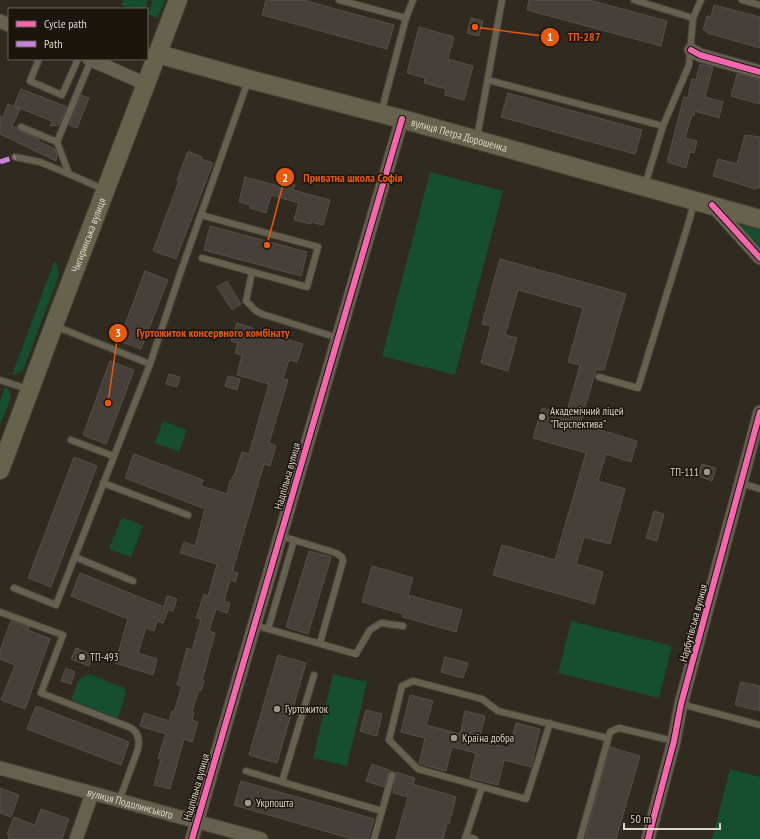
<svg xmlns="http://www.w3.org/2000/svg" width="760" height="839" viewBox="0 0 760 839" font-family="'PT Sans Narrow',sans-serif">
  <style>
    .green { fill: #164e32 }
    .building { fill: #47403a; stroke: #57504a }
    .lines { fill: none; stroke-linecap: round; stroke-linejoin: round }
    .lane-casing { stroke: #4a453d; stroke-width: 8 }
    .street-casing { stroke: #4a453d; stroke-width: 15 }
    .secondary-casing { stroke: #4a453d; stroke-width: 20 }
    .lane { stroke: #66614e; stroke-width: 6 }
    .street { stroke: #66614e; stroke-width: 13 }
    .secondary { stroke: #67624b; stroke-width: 18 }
    .quiet { stroke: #c483df; stroke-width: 5; stroke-dasharray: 10 5; stroke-linecap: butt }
    .cycleway-casing { stroke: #1a150d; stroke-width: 8 }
    .cycleway { stroke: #f766af; stroke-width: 6 }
    .poi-dot { fill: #a0998e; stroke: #1a150d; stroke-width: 1.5 }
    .labels { text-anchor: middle; stroke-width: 3; stroke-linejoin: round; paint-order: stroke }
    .street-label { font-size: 11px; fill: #dcd5c9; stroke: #1a150d }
    .poi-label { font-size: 11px; fill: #dcd5c9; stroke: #1a150d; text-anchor: start }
    .leader { fill: none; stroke: #e8590c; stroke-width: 1.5 }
    .callout-dot { fill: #e8590c; stroke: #1a150d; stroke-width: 1.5 }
    .mark-label { font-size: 12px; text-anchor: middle; font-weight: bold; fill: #fff }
    .callout-label { font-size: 12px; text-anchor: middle; font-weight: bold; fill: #e8590c; stroke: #1a150d; stroke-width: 3; stroke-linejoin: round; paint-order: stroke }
  </style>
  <rect width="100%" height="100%" fill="#302a20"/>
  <g class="green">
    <path d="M123 0H148L145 9H132L121 5Z"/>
    <path d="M153 0H165L158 18 148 14Z"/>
    <path d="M430 172 503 191 455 375 382 356Z"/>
    <path d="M739 224 760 230V246Z"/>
    <path d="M54 262H56L59 275 23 370 16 374 12 375Z"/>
    <path d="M5 387 8 388 11 397 0 426V402Z"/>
    <path d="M163 421 187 430 179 452 155 443Z"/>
    <path d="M122 517 143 526 131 557 109 549Z"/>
    <path d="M571 621 672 646 659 698 558 673Z"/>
    <path d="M89 674 124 688 126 693 118 718 71 700 79 679Z"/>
    <path d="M333 674 367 682 347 766 313 758Z"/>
    <path d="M730 769 760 777V839H712Z"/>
  </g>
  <g class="building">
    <path d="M266 0H303L394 25 387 49 262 15Z"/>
    <path d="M529 0H589L667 21 661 46 527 10Z"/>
    <path d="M714 5 760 17V48L707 33V31L703 30 707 16 711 17Z"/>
    <path d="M471 18 483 21 479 36 467 33Z"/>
    <path d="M419 27 454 37 448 59 473 66 464 100 445 95 446 89 424 83 425 78 407 73Z"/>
    <path d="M700 64 713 67 705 97 723 102 719 118 695 111 694 116 692 115 685 138 697 141 694 153 690 152 686 168 667 162 684 97 688 98 692 79 696 80Z"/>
    <path d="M737 74 760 80V104L731 96Z"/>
    <path d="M21 89 67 107 59 125 50 126 52 121 14 106Z"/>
    <path d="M508 93 642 130 635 154 501 117Z"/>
    <path d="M81 95 89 98 77 128 69 125Z"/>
    <path d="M8 104 20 109 12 126 17 128 19 131 39 139 38 141 55 149 57 155 56 161 0 134V116L3 117Z"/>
    <path d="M745 135 760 137V188L757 187 756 189 713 176 718 159 737 164Z"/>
    <path d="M188 151 202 157 201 159 213 163 176 259 153 251 179 181 177 180Z"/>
    <path d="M245 177 282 187 283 182 295 185 293 190 330 200 323 225 311 222V224L294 220 299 203 271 195 266 213 250 208V205L239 202Z"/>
    <path d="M210 226 307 252 301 276 204 250Z"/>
    <path d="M500 259 626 294 604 370H596L580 424 637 441 631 462 606 454 598 481 625 489 610 544 584 537 576 564 603 572 594 604 493 575 502 545 555 560 586 453 533 438 542 408 566 415 580 365 568 362 583 308 518 290 505 335 517 338 508 371 481 363 491 326 482 324Z"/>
    <path d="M145 271 168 280 141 349 119 341Z"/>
    <path d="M227 281 241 304 232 310 217 287Z"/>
    <path d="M237 323 253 328 252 331 285 341 286 339 303 344 297 362 289 360 283 379 288 380 269 443 276 446 270 466 264 464 233 569V571L238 573 235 582 230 580 224 601 230 603 227 613 216 609 209 631 215 633 202 681H204L201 691 199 690 192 711 194 712 192 720 198 722 192 742 184 739 170 789 154 785 161 759 158 758 166 734 140 726 144 713 169 721 172 711 174 712 182 686 177 685 187 648 192 650 201 619 196 618 204 594 208 596 217 564 180 553 184 542 195 546 205 509 125 478 134 454 203 480 201 486 227 494 230 481H231L233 476H234L242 452 249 454 269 384 237 375 242 355 235 353 238 343 231 341Z"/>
    <path d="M110 361 134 370 106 444 83 435Z"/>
    <path d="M169 374 180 377 177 387 166 384Z"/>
    <path d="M228 376 240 379 237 390 225 386Z"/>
    <path d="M74 457 97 466 51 587 28 578Z"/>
    <path d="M702 464 716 468 712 481 698 476Z"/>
    <path d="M654 511 664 514 657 541 646 538Z"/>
    <path d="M309 551 331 557 308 634 286 627Z"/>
    <path d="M372 566 413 578 408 595 462 610 456 632 403 617V614L362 602Z"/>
    <path d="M80 573 164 607 167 596 177 599 173 611 168 610 163 623 157 621 154 631 146 628 138 653 157 659 153 675 115 663 128 619 71 596Z"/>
    <path d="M11 621 29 627 28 630 50 639 25 709 1 700 15 665 0 659V650Z"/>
    <path d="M76 648 93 655 89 666 71 659Z"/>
    <path d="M278 655 306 663 277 763 249 755Z"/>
    <path d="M445 657 468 663 463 678 441 672Z"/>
    <path d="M66 668 75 672 71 684 61 681Z"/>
    <path d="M741 682 760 686V711L735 705Z"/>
    <path d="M410 695 433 701 426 725 460 734 465 711 485 716 479 741 509 748 516 723 540 729 531 767 504 760 498 785 470 778 476 753 452 747 446 771 420 764 419 763 425 738 401 732Z"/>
    <path d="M36 706 129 742 121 765 27 729Z"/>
    <path d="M366 710 382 714 377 736 360 731Z"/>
    <path d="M610 747 640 756 616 839H585Z"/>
    <path d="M372 764 391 771 388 774 384 787 366 781Z"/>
    <path d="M396 772 415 778 413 784 456 797 449 824H447L443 839H396L408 797 393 793 394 790H393L396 776Z"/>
    <path d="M241 781 374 819 368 839H352L234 805Z"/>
    <path d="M0 788 19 795 11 817 0 813Z"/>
    <path d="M41 809 69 819 62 839H8L9 835 7 834 14 817 35 825Z"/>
  </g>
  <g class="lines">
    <defs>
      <g id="lane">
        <path d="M339 0 406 18 381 113"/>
        <path d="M634 0 693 18 689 65 663 126 645 185"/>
        <path d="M742 0 760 5"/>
        <path d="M406 18 413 0"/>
        <path d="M693 18 701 0"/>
        <path d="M39 59 30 81 62 95 78 59"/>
        <path d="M91 60 57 142 69 174 103 189"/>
        <path d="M488 80 663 126"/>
        <path d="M21 127 57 142"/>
        <path d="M477 138 502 0"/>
        <path d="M15 157 40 162 69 174"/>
        <path d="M201 215 318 247 307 287 202 258"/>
        <path d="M252 272 246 301 256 311 262 314 338 338"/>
        <path d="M55 326 150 364"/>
        <path d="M599 377 638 388 690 218 694 201"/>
        <path d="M0 380 28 389"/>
        <path d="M71 440 113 456"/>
        <path d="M103 483 188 515"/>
        <path d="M741 483 760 489"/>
        <path d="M294 540 336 553 342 557 343 561 320 643"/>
        <path d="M75 557 133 581"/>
        <path d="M14 588 56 605 150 364 180 274 248 81"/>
        <path d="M0 612 63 635 41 693 129 727C138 731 140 739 138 749L119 801"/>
        <path d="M254 625 356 654 370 630 381 623 403 626"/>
        <path d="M268 629 294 540 280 536"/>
        <path d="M314 675 282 782 382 811 374 839"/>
        <path d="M681 704 760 725"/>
        <path d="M550 723 526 799 418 769 389 740 402 686 413 681 482 699 498 711 607 738"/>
        <path d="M246 771 282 782"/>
        <path d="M382 811 392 775"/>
        <path d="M466 836 475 839"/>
        <path d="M465 839 482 787"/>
        <path d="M580 839 610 732 619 728 674 741"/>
      </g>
      <g id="street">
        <path d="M0 21 9 25"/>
        <path d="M691 50 700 55 760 72"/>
        <path d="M89 59 146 84"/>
        <path d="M713 206 760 258"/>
        <path id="s1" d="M0 768 261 839"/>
        <path d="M76 839 92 794"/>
        <path d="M192 839 402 119"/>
        <path d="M648 839 674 741 681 704 760 412"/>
      </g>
      <g id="secondary">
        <path id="s2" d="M158 54 248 79 402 119 760 219"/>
        <path id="s3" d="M0 470 54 325 178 0"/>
      </g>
    </defs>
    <use href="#lane" class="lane-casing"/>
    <use href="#street" class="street-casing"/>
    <use href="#secondary" class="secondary-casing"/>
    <use href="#lane" class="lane"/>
    <use href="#street" class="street"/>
    <use href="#secondary" class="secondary"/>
    <path class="quiet" d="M0 162 15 157"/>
    <defs>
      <g id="cycleway">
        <path d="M691 50 700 55 760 72"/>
        <path d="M712 205 760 258"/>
        <path d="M192 839 402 119"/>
        <path d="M648 839 674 741 681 704 760 412"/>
      </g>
    </defs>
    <use href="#cycleway" class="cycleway-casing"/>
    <use href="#cycleway" class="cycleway"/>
  </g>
  <g class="poi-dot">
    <circle cx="542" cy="417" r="4"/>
    <circle cx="707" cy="472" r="4"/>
    <circle cx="82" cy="657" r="4"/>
    <circle cx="277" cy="709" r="4"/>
    <circle cx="454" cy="738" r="4"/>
    <circle cx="248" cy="803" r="4"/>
  </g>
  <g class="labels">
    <g class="street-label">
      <text dy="4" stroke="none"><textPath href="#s2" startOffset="312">вулиця Петра Дорошенка</textPath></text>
      <text dy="4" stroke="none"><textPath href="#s3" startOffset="251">Чигиринська вулиця</textPath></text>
      <text transform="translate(287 476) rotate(-74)" y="4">Надпільна вулиця</text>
      <text transform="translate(693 623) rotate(-75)" y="4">Нарбутівська вулиця</text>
      <text transform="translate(196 787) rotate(-74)" y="4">Надпільна вулиця</text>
      <text dy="4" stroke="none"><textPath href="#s1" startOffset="135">вулиця Подолинського</textPath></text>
    </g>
    <g class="poi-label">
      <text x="550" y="415">Академічний ліцей<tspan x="550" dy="13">"Перспектива"</tspan></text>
      <text x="699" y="476" text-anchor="end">ТП-111</text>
      <text x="90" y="661">ТП-493</text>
      <text x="285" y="713">Гуртожиток</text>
      <text x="462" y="742">Країна добра</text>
      <text x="256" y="807">Укрпошта</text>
    </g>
  </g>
  <path class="leader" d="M475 27L550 37M267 245L285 177M108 403L118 333"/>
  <g class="callout-dot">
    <circle cx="475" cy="27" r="4"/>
    <circle cx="267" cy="245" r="4"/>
    <circle cx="108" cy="403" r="4"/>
    <circle cx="550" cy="37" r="10"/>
    <circle cx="285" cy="177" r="10"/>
    <circle cx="118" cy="333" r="10"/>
  </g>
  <g class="mark-label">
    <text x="550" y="41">1</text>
    <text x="285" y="182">2</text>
    <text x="118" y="337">3</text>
  </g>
  <g class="callout-label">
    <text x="584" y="41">ТП-287</text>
    <text x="353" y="182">Приватна школа Софія</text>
    <text x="213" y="337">Гуртожиток консервного комбінату</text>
  </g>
  <rect x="8" y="8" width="140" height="52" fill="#1a150d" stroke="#686258"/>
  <rect x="16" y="21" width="20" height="6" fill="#f766af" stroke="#686258"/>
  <text x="44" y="28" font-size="12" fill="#dcd5c9">Cycle path</text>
  <rect x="16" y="41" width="20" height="6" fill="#c483df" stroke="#686258"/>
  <text x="44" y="48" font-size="12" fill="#dcd5c9">Path</text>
  <path d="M624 823v6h96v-6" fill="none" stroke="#dcd5c9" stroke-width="2"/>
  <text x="630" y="823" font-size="12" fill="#dcd5c9" stroke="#1a150d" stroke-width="3" paint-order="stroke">50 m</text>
</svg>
